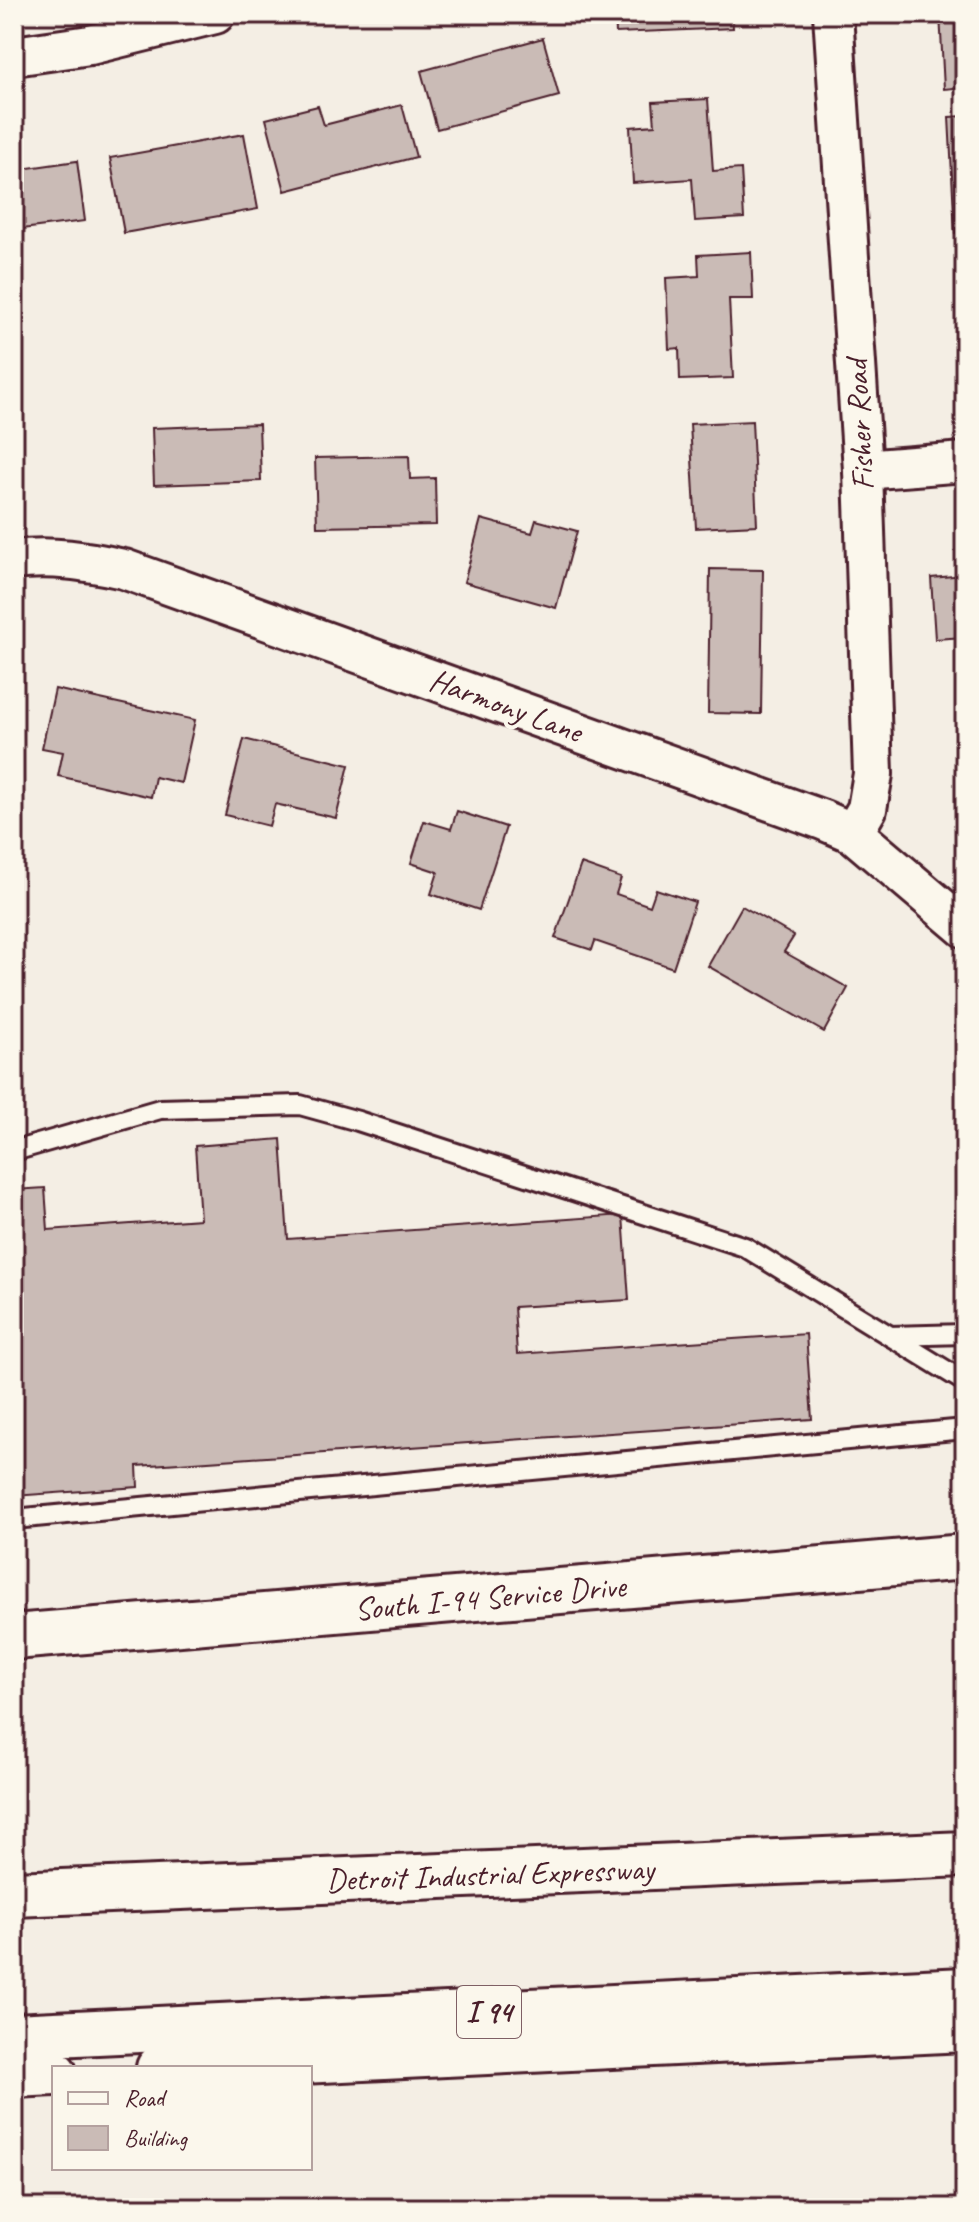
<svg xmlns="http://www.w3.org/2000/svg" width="979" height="2222" viewBox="0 0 979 2222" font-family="Caveat,sans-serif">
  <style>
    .building { fill: #cabbb6; stroke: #4a1f2b; stroke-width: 2 }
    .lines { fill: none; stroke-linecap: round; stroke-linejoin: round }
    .service-casing { stroke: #4a1f2b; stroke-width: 24 }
    .minor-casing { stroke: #4a1f2b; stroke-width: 44 }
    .tertiary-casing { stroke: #4a1f2b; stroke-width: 50 }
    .motorway-casing { stroke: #4a1f2b; stroke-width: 50 }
    .service { stroke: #fbf7ec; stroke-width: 18 }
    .minor { stroke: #fbf7ec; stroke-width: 38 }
    .tertiary { stroke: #fbf7ec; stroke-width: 44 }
    .motorway { stroke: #fbf7ec; stroke-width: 44 }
    .labels { text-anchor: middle; stroke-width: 8; stroke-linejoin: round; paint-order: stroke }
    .shield { fill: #fbf7ec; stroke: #7f6065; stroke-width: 2 }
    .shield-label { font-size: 30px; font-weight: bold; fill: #4a1f2b }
    .street-label { font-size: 32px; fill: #4a1f2b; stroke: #fbf7ec }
  </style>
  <rect width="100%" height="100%" fill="#f4eee4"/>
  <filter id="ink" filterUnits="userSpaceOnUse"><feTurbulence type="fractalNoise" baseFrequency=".0125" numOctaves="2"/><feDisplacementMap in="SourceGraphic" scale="16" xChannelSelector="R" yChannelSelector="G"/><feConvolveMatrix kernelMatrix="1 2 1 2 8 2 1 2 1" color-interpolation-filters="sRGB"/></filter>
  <g filter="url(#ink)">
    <g class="building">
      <path d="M615 14H732L733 28 616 33Z"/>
      <path d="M940 14H965V87L944 89Z"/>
      <path d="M543 38 559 96 437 129 421 71Z"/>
      <path d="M708 99 713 171 741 169 744 218 695 221 692 179 633 183 630 127 655 125 653 102Z"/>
      <path d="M402 105 416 157 285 191 266 119 318 106 324 125Z"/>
      <path d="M965 116V232L955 233 949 117Z"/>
      <path d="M244 134 258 209 124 233 110 158Z"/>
      <path d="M77 161 85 221 14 230V170Z"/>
      <path d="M751 252 753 299H729L733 378 680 380 679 348 669 349 666 278 699 276 698 255Z"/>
      <path d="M965 275V319H959L957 276Z"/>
      <path d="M752 421 757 525 696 528 690 424Z"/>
      <path d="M259 424 261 481 154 485 152 428Z"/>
      <path d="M409 456 410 479 435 478 436 525 317 527 315 458Z"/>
      <path d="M481 519 532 533 536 520 577 531 556 608 464 582Z"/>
      <path d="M710 569 763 570 761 714 708 713Z"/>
      <path d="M965 575V637L935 639 931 578Z"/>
      <path d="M55 689 195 720 181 783 155 777 151 797 58 776 63 752 42 748Z"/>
      <path d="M244 739 349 765 336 818 275 804 269 826 225 815Z"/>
      <path d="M457 811 506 827 479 910 431 894 438 872 411 863 424 821 451 829Z"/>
      <path d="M581 864 621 878 616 894 650 906 656 889 695 902 673 968 595 941 592 950 555 938Z"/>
      <path d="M742 906 794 936 784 952 848 988 824 1032 708 966Z"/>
      <path d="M281 1139 288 1239 623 1215 629 1300 514 1307 517 1354 806 1334 812 1419 137 1466 138 1487 14 1496V1190L45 1188 48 1230 200 1219 195 1146Z"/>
    </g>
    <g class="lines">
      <defs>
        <g id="service">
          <path d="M14 1151 160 1109 300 1105 358 1121 745 1247 965 1382"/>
          <path d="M890 1336 965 1334"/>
          <path d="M14 1519 965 1429"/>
        </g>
        <g id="minor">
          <path d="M833 14 863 470 873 774 867 809 853 833"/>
          <path d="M14 56 90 45 215 14"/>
          <path d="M863 470 965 462"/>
          <path d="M14 560C52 555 86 561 124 569L823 820 853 833 965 928"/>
        </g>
        <path id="tertiary" d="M14 1637 965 1557"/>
        <g id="motorway">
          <path d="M14 1894 965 1854"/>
          <path d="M14 2036 965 1990"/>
          <path d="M159 2068 965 2029"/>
          <path d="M14 2075 54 2073"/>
        </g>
      </defs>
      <use href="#service" class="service-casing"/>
      <use href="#minor" class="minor-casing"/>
      <use href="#tertiary" class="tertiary-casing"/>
      <use href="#motorway" class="motorway-casing"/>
      <use href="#service" class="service"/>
      <use href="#minor" class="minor"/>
      <use href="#tertiary" class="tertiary"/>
      <use href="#motorway" class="motorway"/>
    </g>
  </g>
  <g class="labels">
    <rect class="shield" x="457" y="1986" width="64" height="52" rx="6"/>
    <g class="shield-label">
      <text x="489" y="2022">I 94</text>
    </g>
    <g class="street-label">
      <text transform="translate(859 425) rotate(-93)" y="11">Fisher Road</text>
      <text transform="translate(506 705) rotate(20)" y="11">Harmony Lane</text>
      <text transform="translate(490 1597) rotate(-5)" y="11">South I-94 Service Drive</text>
      <text transform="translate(490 1874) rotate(-2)" y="11">Detroit Industrial Expressway</text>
    </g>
  </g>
  <rect width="979" height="2222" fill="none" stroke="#fbf7ec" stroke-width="48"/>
  <rect x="24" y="24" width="931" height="2174" fill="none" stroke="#4a1f2b" stroke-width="3" filter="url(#ink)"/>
  <rect x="52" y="2066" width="260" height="104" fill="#fbf7ec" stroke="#b4a19f" stroke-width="2"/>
  <rect x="68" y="2092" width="40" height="12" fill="#fbf7ec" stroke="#b4a19f" stroke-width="2"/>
  <text x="124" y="2106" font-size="24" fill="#4a1f2b">Road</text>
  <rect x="68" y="2126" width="40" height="24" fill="#cabbb6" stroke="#b4a19f" stroke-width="2"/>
  <text x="124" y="2146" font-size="24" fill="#4a1f2b">Building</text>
</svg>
